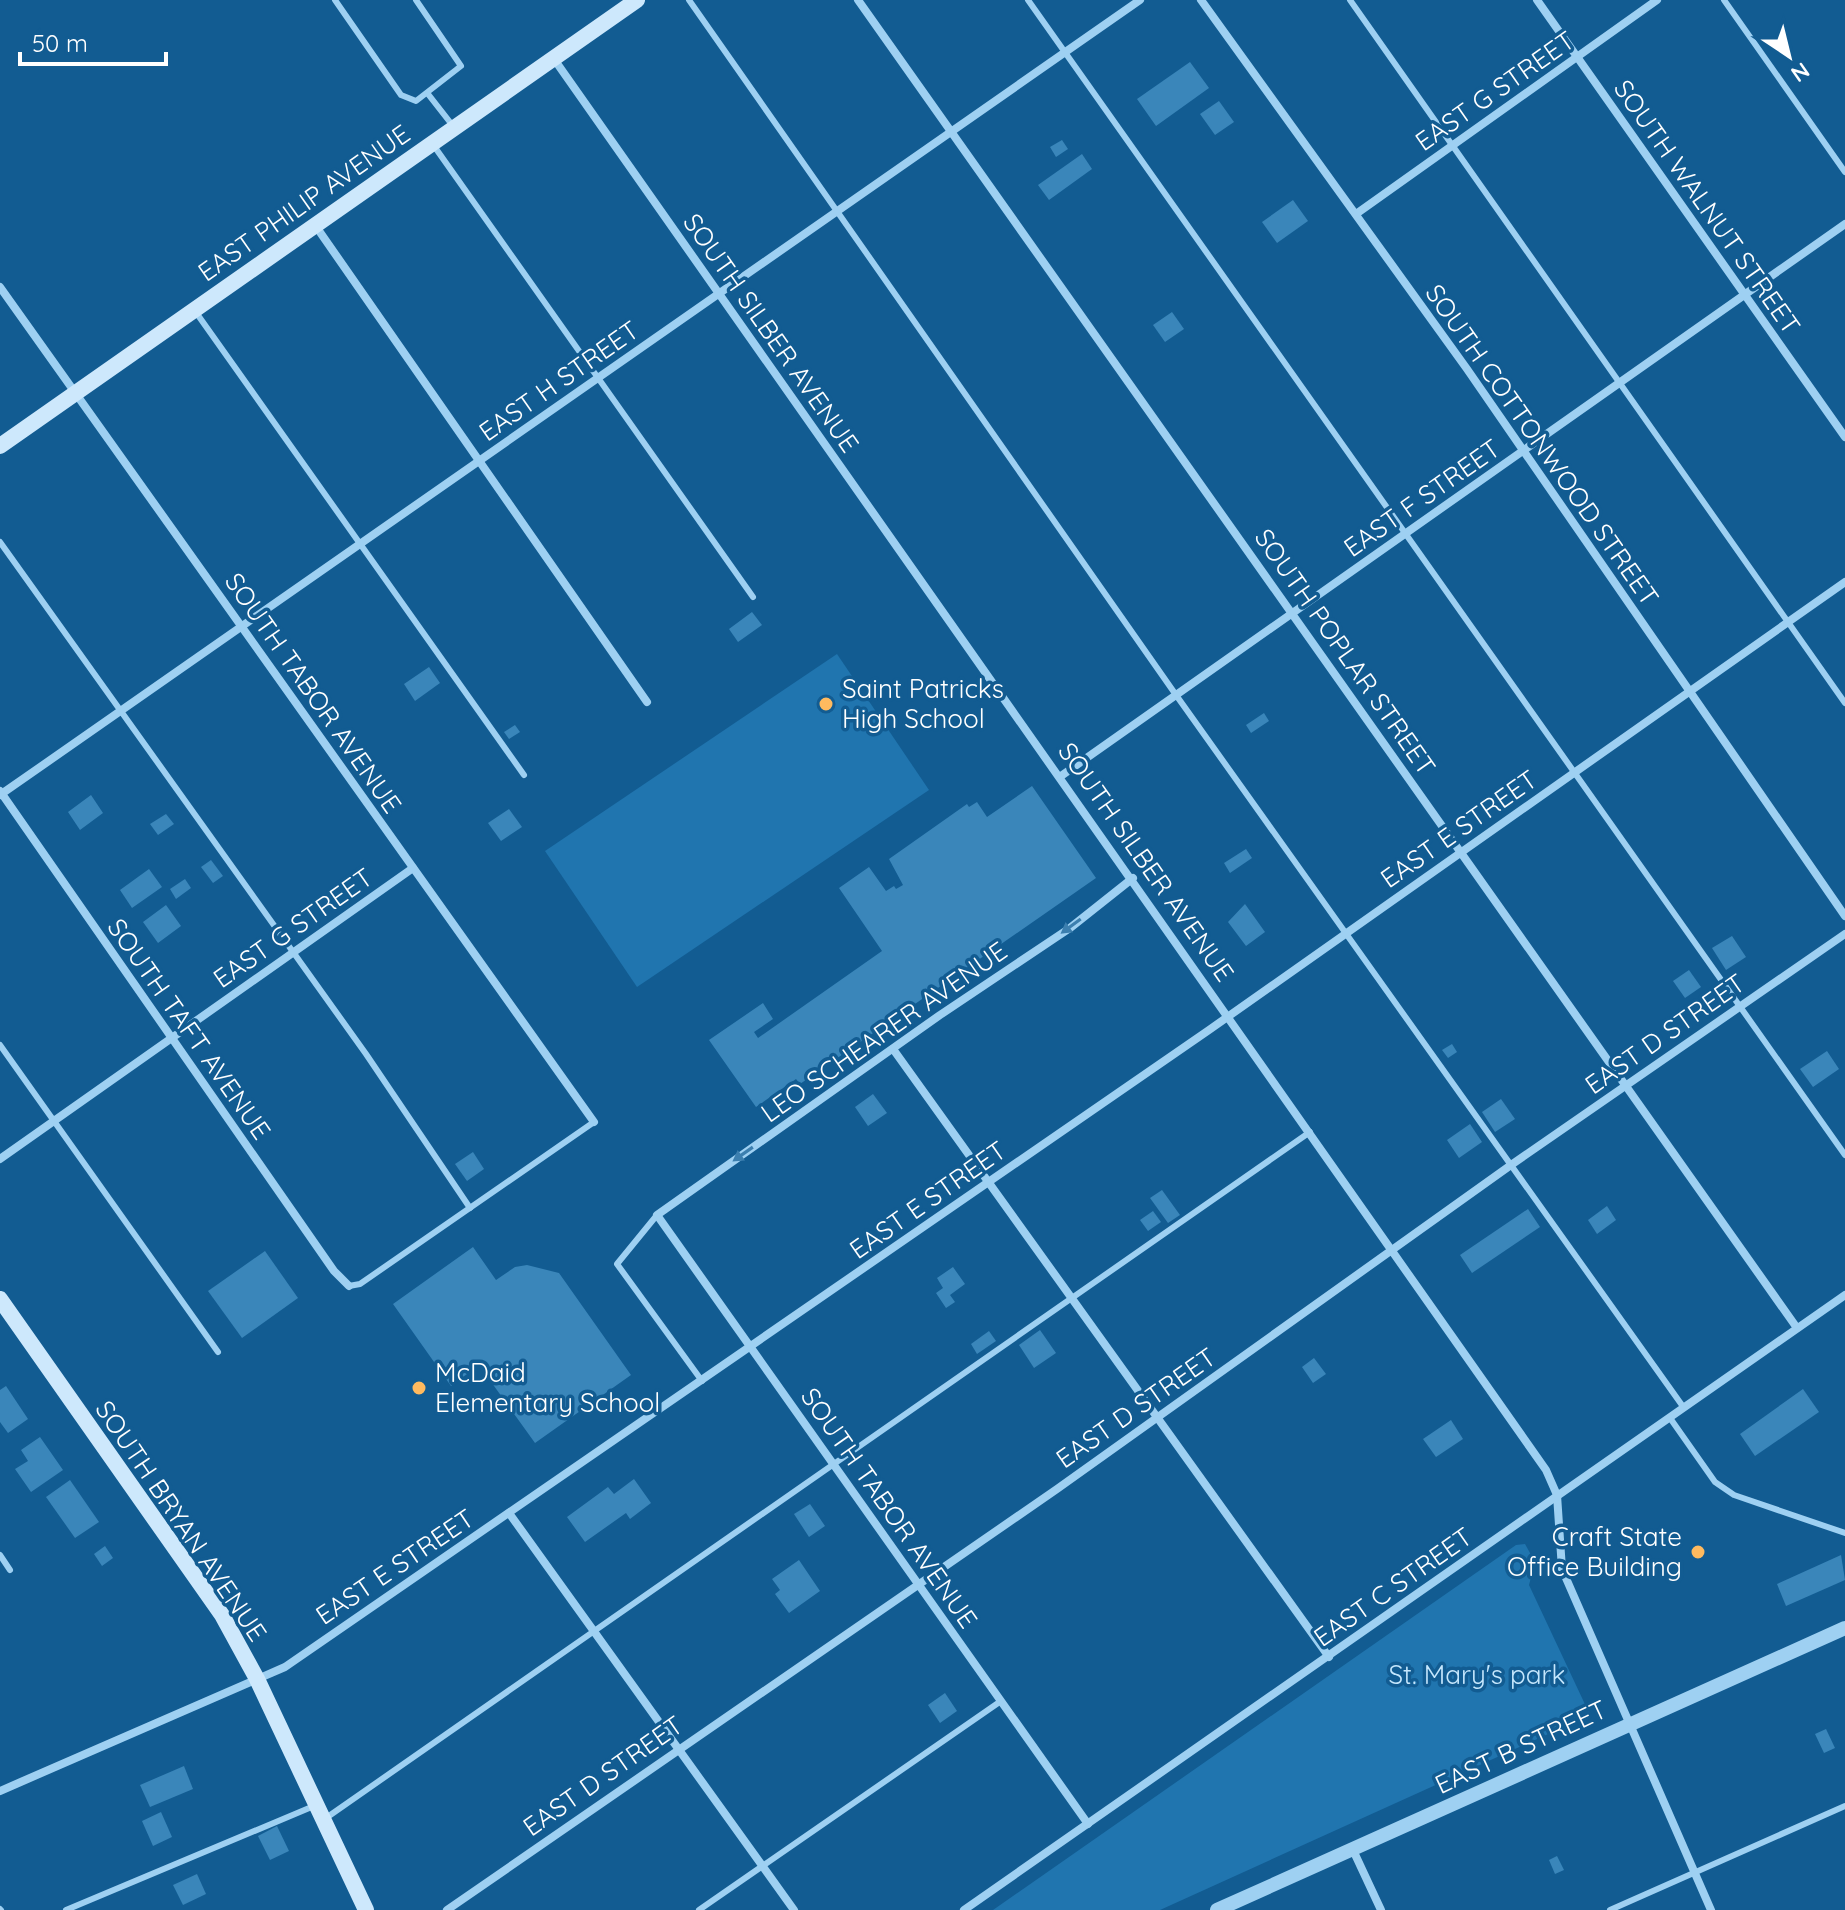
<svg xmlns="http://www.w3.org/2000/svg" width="1845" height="1910" viewBox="0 0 1845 1910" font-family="Quicksand,sans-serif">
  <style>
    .green { fill: #2075af }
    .building { fill: #3a86ba }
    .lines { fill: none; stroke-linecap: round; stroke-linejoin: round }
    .service { stroke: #9ed0f2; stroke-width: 6 }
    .minor { stroke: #9ed0f2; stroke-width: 8 }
    .tertiary { stroke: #9ed0f2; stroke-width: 14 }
    .secondary { stroke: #cde8fc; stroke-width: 16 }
    .oneway { fill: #3c7faf }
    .poi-dot { fill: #ffba5f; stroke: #125c92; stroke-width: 3 }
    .labels { text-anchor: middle; stroke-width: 7; stroke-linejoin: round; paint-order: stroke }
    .street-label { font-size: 26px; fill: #fff; stroke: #125c92 }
    .poi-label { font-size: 26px; fill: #fff; stroke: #125c92; text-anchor: start }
    .park-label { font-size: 26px; fill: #c5e7fd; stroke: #125c92 }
  </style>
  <rect width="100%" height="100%" fill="#125c92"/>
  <g class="green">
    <path d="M837 654 929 790 637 987 545 851Z"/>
    <path d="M1525 1544 1535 1562 1529 1585 1590 1715 1160 1910H993L1516 1545Z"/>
  </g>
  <g class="building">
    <path d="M1190 62 1209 88 1156 126 1137 99Z"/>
    <path d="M1219 101 1234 122 1215 135 1200 114Z"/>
    <path d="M1062 140 1068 149 1056 157 1050 147Z"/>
    <path d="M1082 154 1092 169 1049 200 1038 185Z"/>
    <path d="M1293 200 1308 221 1277 243 1262 222Z"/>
    <path d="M1172 312 1184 329 1165 342 1153 325Z"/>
    <path d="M752 612 762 625 738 642 729 629Z"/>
    <path d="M429 667 440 683 415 701 404 684Z"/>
    <path d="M1264 713 1269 721 1251 733 1246 725Z"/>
    <path d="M515 725 520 732 509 739 504 732Z"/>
    <path d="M1032 786 1096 878 800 1084 796 1079 756 1107 709 1040 763 1003 773 1019 754 1032 758 1038 882 951 839 888 869 867 886 891 894 886 896 889 903 885 889 859 967 804 969 807 977 802 987 817Z"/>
    <path d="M91 795 103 813 80 830 68 812Z"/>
    <path d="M509 809 522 827 501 841 488 823Z"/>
    <path d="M166 814 174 824 158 835 150 824Z"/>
    <path d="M1246 849 1252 858 1230 873 1224 863Z"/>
    <path d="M211 860 223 876 213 883 201 867Z"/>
    <path d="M149 869 162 887 132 908 120 890Z"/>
    <path d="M185 879 191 888 176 899 170 889Z"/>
    <path d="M1245 904 1265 932 1246 946 1228 922Z"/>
    <path d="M166 905 181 926 158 943 143 922Z"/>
    <path d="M1732 936 1746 957 1726 970 1712 948Z"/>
    <path d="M1689 970 1701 987 1685 998 1673 981Z"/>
    <path d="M1452 1044 1457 1052 1448 1058 1442 1050Z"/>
    <path d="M1827 1051 1839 1069 1813 1087 1800 1069Z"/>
    <path d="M873 1094 887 1113 868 1126 855 1107Z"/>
    <path d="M1501 1099 1515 1119 1495 1132 1482 1112Z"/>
    <path d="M1470 1124 1482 1142 1459 1158 1447 1140Z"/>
    <path d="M473 1152 484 1169 467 1181 455 1164Z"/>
    <path d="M1162 1190 1180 1215 1168 1223 1150 1198Z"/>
    <path d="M1607 1206 1616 1220 1597 1234 1588 1220Z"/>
    <path d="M1528 1209 1540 1227 1472 1273 1460 1255Z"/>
    <path d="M1153 1211 1161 1222 1148 1231 1140 1220Z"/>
    <path d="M473 1247 496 1280 515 1267 527 1265 559 1273 631 1375 535 1443 479 1365 451 1386 393 1304Z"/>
    <path d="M265 1251 298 1298 242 1338 208 1291Z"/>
    <path d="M953 1267 965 1284 950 1295 955 1302 946 1308 936 1293 943 1288 937 1278Z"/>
    <path d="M1040 1330 1056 1353 1034 1368 1019 1345Z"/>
    <path d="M989 1331 996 1341 977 1354 971 1344Z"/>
    <path d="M1314 1358 1326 1374 1313 1383 1302 1367Z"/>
    <path d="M6 1386 28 1419 8 1433 0 1422V1390Z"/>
    <path d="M1803 1389 1819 1412 1755 1456 1740 1434Z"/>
    <path d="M1451 1420 1463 1439 1436 1457 1423 1439Z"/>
    <path d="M40 1437 63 1470 31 1492 15 1469 28 1461 21 1450Z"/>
    <path d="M634 1479 651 1503 630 1519 626 1513 585 1542 567 1517 608 1487 614 1494Z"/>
    <path d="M70 1480 99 1522 75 1538 46 1497Z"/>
    <path d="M810 1504 825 1526 809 1537 794 1514Z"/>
    <path d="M105 1546 113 1558 102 1566 94 1554Z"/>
    <path d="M1841 1555 1845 1580 1786 1606 1777 1584Z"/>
    <path d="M799 1560 820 1591 789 1613 775 1594 780 1590 772 1579Z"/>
    <path d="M945 1693 957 1711 940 1723 928 1705Z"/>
    <path d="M1826 1729 1835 1748 1824 1753 1815 1734Z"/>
    <path d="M184 1766 193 1789 150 1807 140 1785Z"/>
    <path d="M161 1812 172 1837 153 1846 142 1821Z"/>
    <path d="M277 1826 289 1851 270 1860 258 1836Z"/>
    <path d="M1557 1856 1564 1870 1555 1874 1549 1860Z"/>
    <path d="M197 1874 206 1894 183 1905 173 1885Z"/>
  </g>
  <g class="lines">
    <g class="service">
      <path d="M335 0 401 95 416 101 461 66 416 0"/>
      <path d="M689 0 1176 695 1684 1408"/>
      <path d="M1028 0 1845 1155"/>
      <path d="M1350 0 1845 703"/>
      <path d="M1724 0 1845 172"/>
      <path d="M428 94 453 126"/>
      <path d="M434 146 753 597"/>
      <path d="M195 311 524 775"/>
      <path d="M0 542 366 1054 470 1208"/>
      <path d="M0 1045 218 1352"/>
      <path d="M657 1215 617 1264 702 1381"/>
      <path d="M349 1286 360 1284 594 1122"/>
      <path d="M1670 1418 1715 1482 1734 1495 1845 1533"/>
      <path d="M0 1555 10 1570"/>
      <path d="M326 1818 1310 1132"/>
      <path d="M0 1909 1 1910"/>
      <path d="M66 1910 314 1806"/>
      <path d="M699 1910 1001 1701"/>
      <path d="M1610 1910 1845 1806"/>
    </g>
    <g class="minor">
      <path d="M858 0 1797 1328"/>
      <path d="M1201 0 1467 369 1845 916"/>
      <path d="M1537 0 1845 437"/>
      <path d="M554 59 1546 1470 1557 1495 1562 1569 1711 1910"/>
      <path d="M1356 214 1657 0"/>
      <path d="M315 225 647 702"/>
      <path d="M0 287 594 1122"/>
      <path d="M1061 776 1845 224"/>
      <path d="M0 791 334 1271 349 1286"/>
      <path d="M0 795 1140 0"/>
      <path d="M893 1049 1329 1657"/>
      <path d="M0 1159 413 868"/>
      <path d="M509 1513 794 1910"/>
      <path d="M0 1791 285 1667 1209 1030 1845 582"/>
      <path d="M1088 1824 657 1215 940 1015 1070 928 1133 878"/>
      <path d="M1353 1850 1381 1910"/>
      <path d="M447 1910 1057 1489 1511 1165 1845 934"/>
      <path d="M964 1910 1845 1295"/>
    </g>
    <path class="tertiary" d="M1217 1910 1845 1628"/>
    <g class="secondary">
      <path d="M0 446 637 0"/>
      <path d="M0 1299 222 1615 257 1679 366 1910"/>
    </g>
  </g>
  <defs><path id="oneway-solid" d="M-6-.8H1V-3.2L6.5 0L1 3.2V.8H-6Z" transform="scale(2)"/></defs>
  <g class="oneway">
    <use href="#oneway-solid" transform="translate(1071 926) rotate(144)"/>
    <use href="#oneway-solid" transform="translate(743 1154) rotate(145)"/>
  </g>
  <g class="poi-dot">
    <circle cx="826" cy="704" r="8"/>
    <circle cx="419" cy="1388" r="8"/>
    <circle cx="1698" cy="1552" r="8"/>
  </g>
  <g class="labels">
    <g class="street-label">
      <text transform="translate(1495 91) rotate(-35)" y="9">EAST G STREET</text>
      <text transform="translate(304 203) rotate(-35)" y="9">EAST PHILIP AVENUE</text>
      <text transform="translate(1707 207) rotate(55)" y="9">SOUTH WALNUT STREET</text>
      <text transform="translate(771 333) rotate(55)" y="9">SOUTH SILBER AVENUE</text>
      <text transform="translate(559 381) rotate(-35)" y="9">EAST H STREET</text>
      <text transform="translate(1542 445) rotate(55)" y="9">SOUTH COTTONWOOD STREET</text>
      <text transform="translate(1422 498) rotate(-35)" y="9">EAST F STREET</text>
      <text transform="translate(1345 652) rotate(55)" y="9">SOUTH POPLAR STREET</text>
      <text transform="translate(313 693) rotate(55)" y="9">SOUTH TABOR AVENUE</text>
      <text transform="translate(1459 829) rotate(-35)" y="9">EAST E STREET</text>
      <text transform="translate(1146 862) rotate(55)" y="9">SOUTH SILBER AVENUE</text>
      <text transform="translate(293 928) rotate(-35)" y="9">EAST G STREET</text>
      <text transform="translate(189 1029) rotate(55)" y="9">SOUTH TAFT AVENUE</text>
      <text transform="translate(884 1032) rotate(-35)" y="9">LEO SCHEARER AVENUE</text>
      <text transform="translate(1665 1034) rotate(-35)" y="9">EAST D STREET</text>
      <text transform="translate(928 1200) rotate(-35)" y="9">EAST E STREET</text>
      <text transform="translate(1136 1408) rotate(-35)" y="9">EAST D STREET</text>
      <text transform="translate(889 1508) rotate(55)" y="9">SOUTH TABOR AVENUE</text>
      <text transform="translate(181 1521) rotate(56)" y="9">SOUTH BRYAN AVENUE</text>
      <text transform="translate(395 1567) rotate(-34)" y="9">EAST E STREET</text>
      <text transform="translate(1393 1587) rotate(-35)" y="9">EAST C STREET</text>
      <text transform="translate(1521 1747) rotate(-25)" y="9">EAST B STREET</text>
      <text transform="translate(603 1776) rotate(-35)" y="9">EAST D STREET</text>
    </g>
    <g class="poi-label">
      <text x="842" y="698">Saint Patricks<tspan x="842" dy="30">High School</tspan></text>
      <text x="435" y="1382">McDaid<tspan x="435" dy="30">Elementary School</tspan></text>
      <text x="1682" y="1546" text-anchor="end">Craft State<tspan x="1682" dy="30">Office Building</tspan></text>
    </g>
    <g class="park-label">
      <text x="1477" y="1684">St. Mary's park</text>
    </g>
  </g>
  <g transform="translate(1789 56) rotate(145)" stroke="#125c92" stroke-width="6" paint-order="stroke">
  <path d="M0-6L14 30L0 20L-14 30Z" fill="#ffffff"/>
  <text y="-12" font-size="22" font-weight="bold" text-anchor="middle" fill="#ffffff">N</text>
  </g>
  <path d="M20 52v12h146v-12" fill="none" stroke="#ffffff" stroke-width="4"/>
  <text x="32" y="52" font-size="24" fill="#ffffff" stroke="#125c92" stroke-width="6" paint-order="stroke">50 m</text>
</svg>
